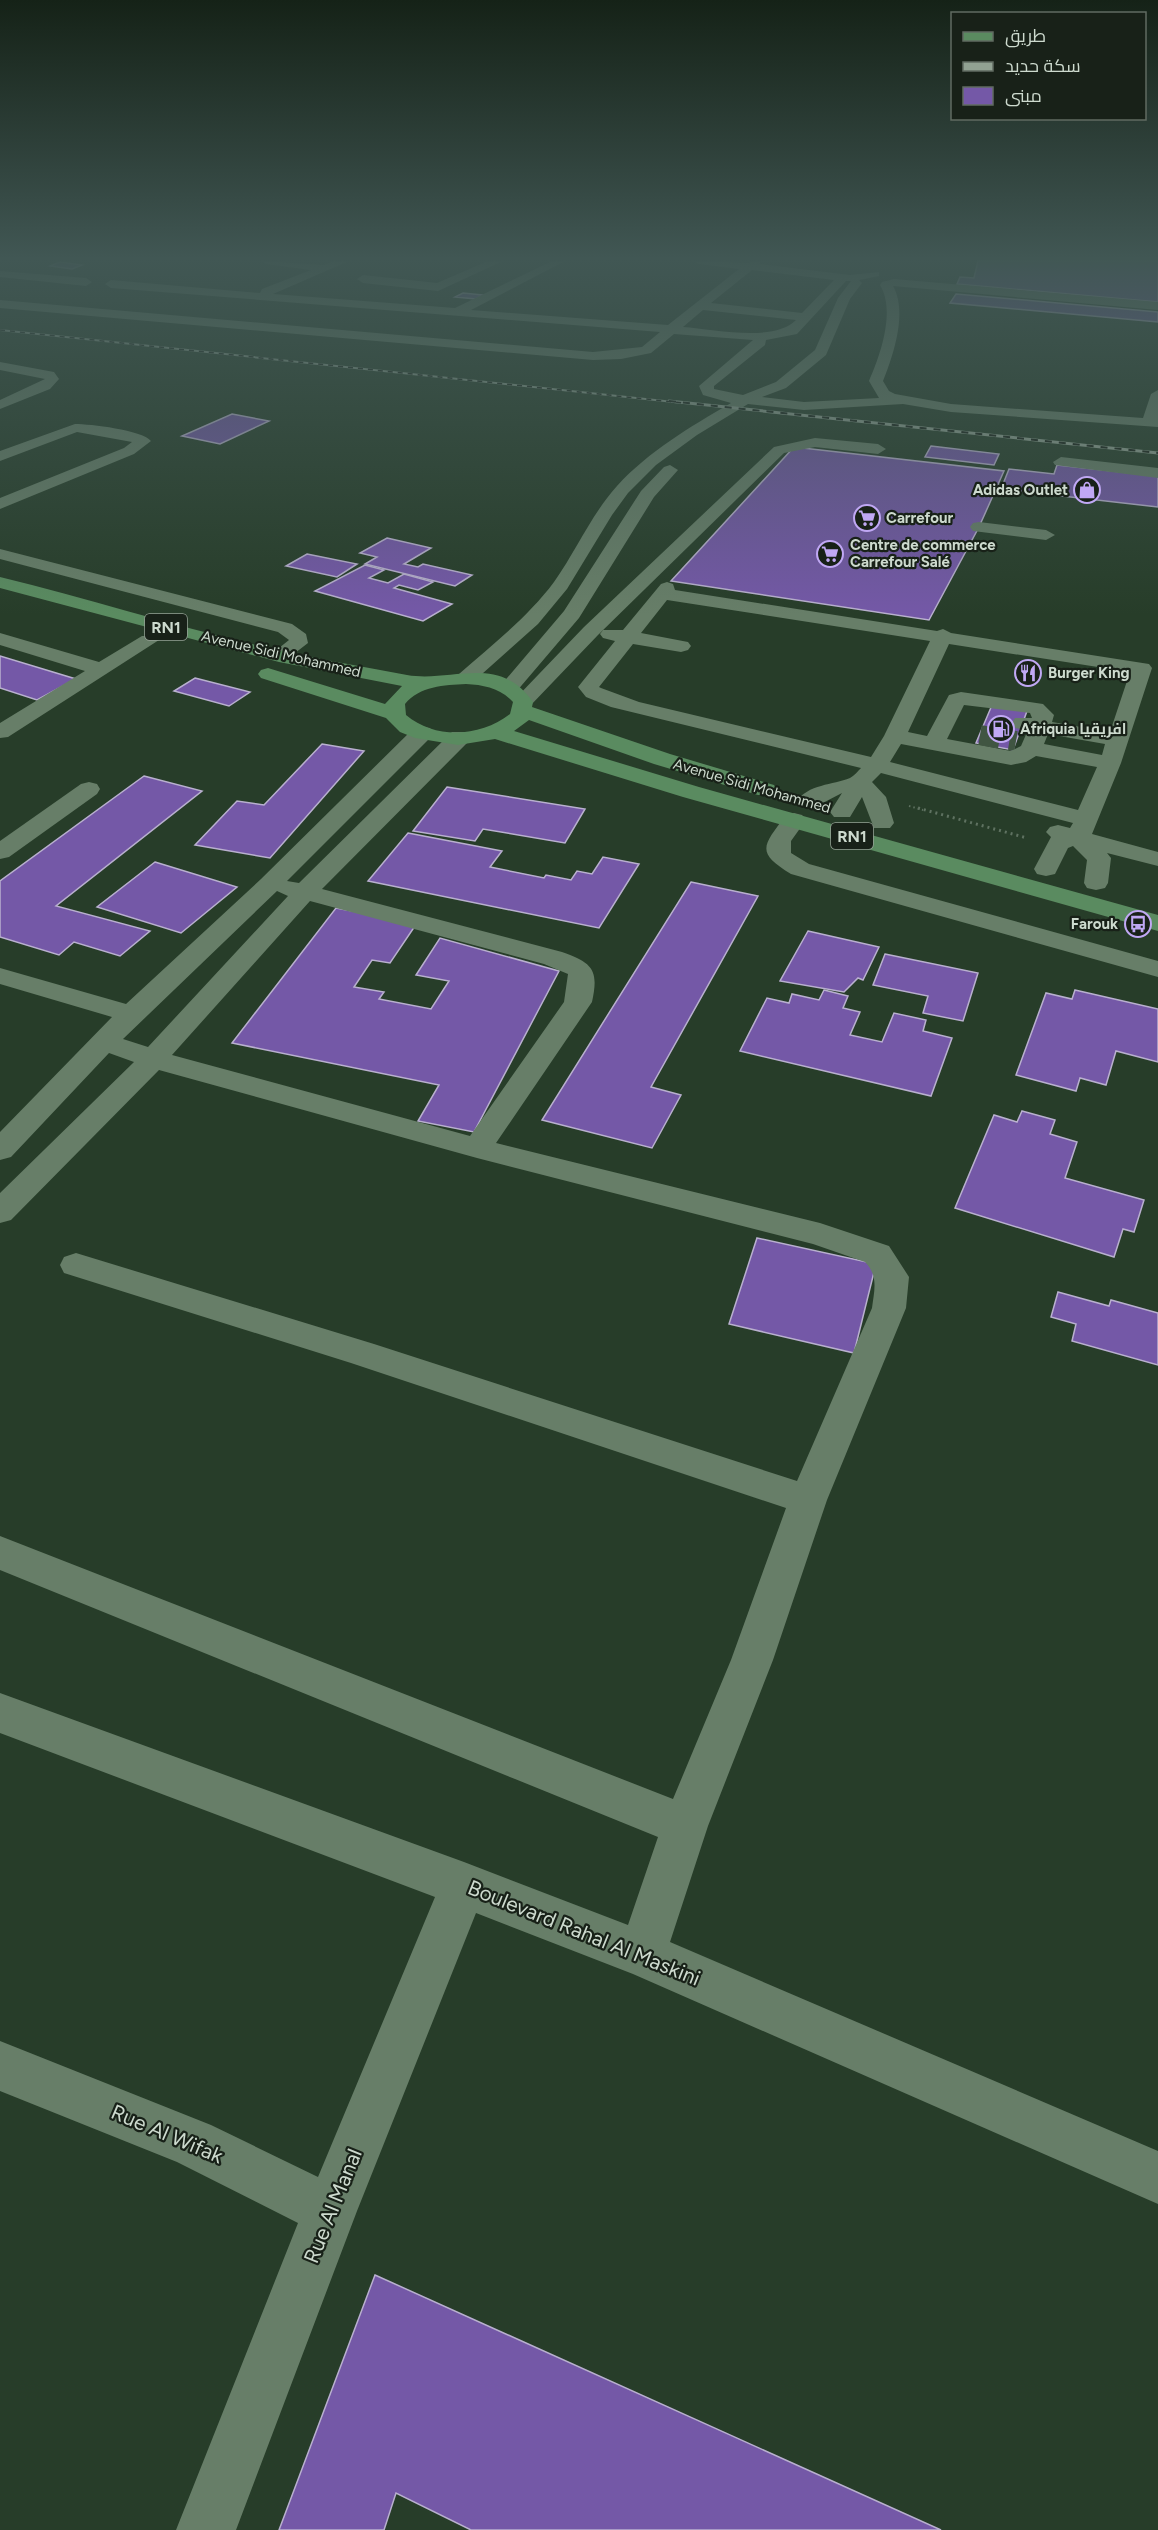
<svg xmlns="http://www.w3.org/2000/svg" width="1158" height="2530" viewBox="0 0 1158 2530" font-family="Figtree,Cairo,sans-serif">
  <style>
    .building { fill: #7458a7; stroke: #b9b0cf; stroke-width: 1.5 }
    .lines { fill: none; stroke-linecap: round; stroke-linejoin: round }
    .minor-tunnel { stroke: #405542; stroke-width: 20; stroke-dasharray: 20 10; stroke-linecap: butt }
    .path-far1 { stroke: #5f7261; stroke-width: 2; stroke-dasharray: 1.5 3; stroke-linecap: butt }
    .path { stroke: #5f7261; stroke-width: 3; stroke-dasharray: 2 4; stroke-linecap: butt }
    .minor { fill: #677e68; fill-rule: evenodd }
    .major { fill: #5a8b60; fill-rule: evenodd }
    .rail-far1-casing { stroke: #91a192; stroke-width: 2 }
    .rail-casing { stroke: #91a192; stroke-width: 3 }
    .rail-far1 { stroke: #182118; stroke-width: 1.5; stroke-dasharray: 5; stroke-linecap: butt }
    .rail { stroke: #182118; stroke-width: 2; stroke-dasharray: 7; stroke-linecap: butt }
    .labels { text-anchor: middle; stroke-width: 4.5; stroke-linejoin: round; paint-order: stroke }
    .far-poi-label { font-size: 15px; font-weight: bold; fill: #cddace; stroke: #182118; text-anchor: start }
    .far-street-label { font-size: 15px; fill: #cddace; stroke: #182118 }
    .shield { fill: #182118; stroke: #97a297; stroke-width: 1.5 }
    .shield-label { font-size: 16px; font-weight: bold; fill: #cddace }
    .near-street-label { font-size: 21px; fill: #cddace; stroke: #182118 }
  </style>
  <rect width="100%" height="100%" fill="#273d29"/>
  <g class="building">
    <path d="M978 261H1158V302L957 284 960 277 974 278Z"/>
    <path d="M60 262 82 265 72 269 50 266Z"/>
    <path d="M463 293 483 295 476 299 455 297Z"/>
    <path d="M956 294 1158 312V322L950 303Z"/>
    <path d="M232 414 269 421 220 444 182 436Z"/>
    <path d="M931 446 999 454 994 465 925 457Z"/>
    <path d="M794 447 1004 471 979 527 929 620 671 581Z"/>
    <path d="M1057 465 1158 476V507L1001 489 1009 469 1054 474Z"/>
    <path d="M387 538 431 548 404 564 418 567 423 564 472 575 455 586 365 564 377 557 360 553Z"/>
    <path d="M307 554 357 564 337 577 286 566Z"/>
    <path d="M365 565 384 570 369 578 388 583 404 574 433 582 418 590 399 585 394 588 452 604 423 621 315 591Z"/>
    <path d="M0 656 76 679 37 700 0 688Z"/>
    <path d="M195 678 250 692 229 706 174 691Z"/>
    <path d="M992 705 1027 711 1013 750 976 743Z"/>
    <path d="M322 744 364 751 270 858 195 845 237 801 264 805Z"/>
    <path d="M144 776 202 791 56 906 150 931 120 956 74 942 59 955 0 937V881Z"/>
    <path d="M447 787 585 809 565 843 483 829 475 841 413 831Z"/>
    <path d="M408 833 502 851 490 867 544 878 546 875 571 880 577 871 592 874 603 857 639 864 599 928 368 881Z"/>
    <path d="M155 862 237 887 181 933 97 907Z"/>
    <path d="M691 882 758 896 651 1087 681 1095 652 1148 542 1120Z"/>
    <path d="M336 908 417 923 390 963 372 960 354 987 384 992 379 999 431 1009 449 981 416 975 440 938 559 971 474 1132 418 1121 439 1085 232 1043Z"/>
    <path d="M808 931 879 947 863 980 858 978 844 992 780 981Z"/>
    <path d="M885 954 978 973 963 1021 923 1013 928 996 873 985Z"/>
    <path d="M824 990 848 996 843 1008 860 1012 850 1035 882 1042 894 1013 926 1020 923 1031 952 1038 931 1096 740 1051 767 998 789 1003 792 994 819 1000Z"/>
    <path d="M1075 990 1158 1009V1062L1116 1051 1106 1085 1080 1078 1076 1091 1016 1075 1046 993 1072 999Z"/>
    <path d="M1022 1111 1055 1120 1050 1134 1077 1142 1065 1178 1144 1200 1134 1232 1123 1229 1114 1257 955 1208 994 1115 1017 1122Z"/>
    <path d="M757 1238 876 1264 854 1353 729 1324Z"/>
    <path d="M1058 1292 1109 1306 1111 1300 1158 1313V1365L1072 1341 1076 1324 1051 1317Z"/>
    <path d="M375 2275 941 2530H471L396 2493 384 2530H279Z"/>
  </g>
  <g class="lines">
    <path class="minor-tunnel" d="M980 735 1016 741"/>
    <path class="path-far1" d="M909 806 923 810"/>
    <path class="path" d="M918 808 1027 838"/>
    <g class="minor">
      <path d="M261 261 324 265 334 261H349L273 294 455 308 552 261H565L471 310 668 325 739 269 699 264 694 261 747 263 761 261 759 264 850 275 879 272V276L859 280 862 283 850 299 826 355 786 388 762 397 804 402 879 398 869 381C880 356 896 311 880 285L882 282 894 279 1158 302V310L893 286C908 312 893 356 883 381L889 391 895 394 951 404 1143 418 1151 394 1158 390V427L951 412 903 404 804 410 748 404 697 435 656 465 628 493 612 515 567 589 538 624 473 682H459L456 678 459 674C492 645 528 617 554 582 576 551 591 515 617 486 649 451 690 427 731 403L703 395 699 386 753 340 674 334 651 353 621 359 593 360 0 308V300L593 352 642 347 660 332 111 288 105 284 111 280 260 293 262 289 311 270 266 264ZM752 270 834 280 802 313 711 303ZM846 281H851L838 298 815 350 776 382 743 395 714 389V386L765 345 766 340 797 334ZM703 310 796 320C773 343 714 329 683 327Z"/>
      <path d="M488 261H503L438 291 363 283 357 279 363 275 437 283Z"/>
      <path d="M0 271 86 278 92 282 86 286 0 277Z"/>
      <path d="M0 362 54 372 59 379 50 389 0 409V400L45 379 0 370Z"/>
      <path d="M75 424C90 424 142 430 151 441L134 454 0 509V498L124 448 132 442 77 432 0 461V451Z"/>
      <path d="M815 438 878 444 886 449 878 454 815 447 784 453 598 635 530 706H516L513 702 516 698 584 627 774 447Z"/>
      <path d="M1061 457 1158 468V478L1055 465 1053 462Z"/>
      <path d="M670 465 678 470 654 497 579 618 516 692H502L499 688 502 684 564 611 641 491 664 467Z"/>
      <path d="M979 522 1046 530 1055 535 1046 540 973 531 970 527 973 523Z"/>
      <path d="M0 549 292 624 306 634 308 643 286 660H272L269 656 289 640 278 632 0 559Z"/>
      <path d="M667 582 673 584 675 590 937 631 943 629 951 633 1149 664 1152 668 1121 763 1092 834 1158 852V866L1107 853 1111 858 1108 883 1105 888 1096 890 1087 888 1084 883 1087 860 1073 846 1068 848 1055 874 1046 876 1037 874 1034 869 1051 837 1046 832 1050 827 1058 825 1070 828 1073 823 881 773 872 782 886 797 894 823 890 828H874L862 797 850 817H834L830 812 842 793 815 807H799L796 802C808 784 833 785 850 778 854 776 858 771 861 768L611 707 586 697 578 687 615 641 603 638 600 634 603 630H623L661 584ZM667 600 930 641 884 736 871 757 639 702 601 688 599 687 633 644 681 652 688 650 691 646 688 642 641 633ZM949 644 1130 672 1110 732 1052 722 1054 715 1043 704 961 692 949 695 927 736 908 732ZM964 705 1030 713 1032 718H1015L1012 723 1015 728 1028 730 1021 746 1011 751 947 739ZM1048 734 1105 744 1102 755 1044 744ZM901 744 1011 765 1026 762 1036 756 1097 767 1078 810 890 762Z"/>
      <path d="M0 633 99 662 142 636H156L159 640 8 737 0 738V723L85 671 0 645Z"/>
      <path d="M422 727 430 728 433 733 430 738 287 881 299 883 452 732H468L471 737 468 742 322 889 562 952C593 963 599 970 592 1002L496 1143 820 1223 889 1246 909 1277 906 1308 827 1500 773 1660 708 1826 670 1942 1158 2151V2204L633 1974 476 1913 357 2211 236 2530H176L298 2223 177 2162 0 2091V2041L211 2125 318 2177 435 1897 0 1733V1693L464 1862 628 1925 658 1837 0 1570V1536L673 1799 731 1660 786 1508 351 1363 64 1273 60 1265 64 1257 76 1253 374 1344 797 1481 872 1308C874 1291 879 1276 865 1262L813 1244 477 1158 159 1070 11 1220 0 1223V1193L134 1062 109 1053 11 1157 0 1160V1132L112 1017 0 984V968L126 1004 261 879 414 728ZM277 891 288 896 148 1047 123 1039ZM310 901 544 964 568 974 564 1002 470 1136 172 1055Z"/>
      <path d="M89 782 97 784 100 789 97 794 9 857 0 859V841L81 784Z"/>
      <path d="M794 813 802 815 806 820 791 841V853L809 864 1158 961V977L791 874C755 852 763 846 786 815Z"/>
    </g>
    <path class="major" d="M0 577C94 600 187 630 282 651 324 660 366 667 407 675 451 683 499 653 533 702L532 707 670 754 774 785 777 790 774 795H758L654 764 529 720 514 731 699 787 1158 915V931L683 797 495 739 458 745 415 738 400 732 386 718 261 678 258 674 261 670 268 668 385 704 402 686 279 662 0 588ZM466 684C484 685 500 688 513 702L510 714C480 737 436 740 406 715L405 704C420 686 444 685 466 684Z"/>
    <defs>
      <path id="rail-far1" d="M0 330 683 403"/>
      <path id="rail" d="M669 401 1158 453"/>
    </defs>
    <use href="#rail-far1" class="rail-far1-casing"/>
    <use href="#rail" class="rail-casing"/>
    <use href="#rail-far1" class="rail-far1"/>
    <use href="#rail" class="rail"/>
  </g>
  <linearGradient id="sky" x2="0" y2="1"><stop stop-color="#152217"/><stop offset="0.42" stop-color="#415754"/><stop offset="1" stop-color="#415754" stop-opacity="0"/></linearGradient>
  <rect width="1158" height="615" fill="url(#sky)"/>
  <defs>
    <symbol id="shop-ring" viewBox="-11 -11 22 22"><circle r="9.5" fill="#182118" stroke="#c0a8f4" stroke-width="1.5"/><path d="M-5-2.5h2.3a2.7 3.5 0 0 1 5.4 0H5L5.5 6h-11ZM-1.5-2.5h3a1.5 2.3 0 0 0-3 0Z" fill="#c0a8f4"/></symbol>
    <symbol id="supermarket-ring" viewBox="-11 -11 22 22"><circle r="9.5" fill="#182118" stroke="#c0a8f4" stroke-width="1.5"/><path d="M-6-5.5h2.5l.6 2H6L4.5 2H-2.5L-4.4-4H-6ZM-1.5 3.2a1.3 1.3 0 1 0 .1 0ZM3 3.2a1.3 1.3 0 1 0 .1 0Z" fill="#c0a8f4"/></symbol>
    <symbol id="restaurant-ring" viewBox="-11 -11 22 22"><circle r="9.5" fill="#182118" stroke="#c0a8f4" stroke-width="1.5"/><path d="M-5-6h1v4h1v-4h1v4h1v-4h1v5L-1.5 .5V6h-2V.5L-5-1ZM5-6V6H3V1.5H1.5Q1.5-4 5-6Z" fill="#c0a8f4"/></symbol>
    <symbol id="fuel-ring" viewBox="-11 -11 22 22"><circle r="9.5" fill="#182118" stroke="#c0a8f4" stroke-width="1.5"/><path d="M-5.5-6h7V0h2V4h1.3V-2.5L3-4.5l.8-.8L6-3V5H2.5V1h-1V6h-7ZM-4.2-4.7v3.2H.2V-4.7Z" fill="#c0a8f4"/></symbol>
    <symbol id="bus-ring" viewBox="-11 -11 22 22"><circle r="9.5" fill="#182118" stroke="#c0a8f4" stroke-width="1.5"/><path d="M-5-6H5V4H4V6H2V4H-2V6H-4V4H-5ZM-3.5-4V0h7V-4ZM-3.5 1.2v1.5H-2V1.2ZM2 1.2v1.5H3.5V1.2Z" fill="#c0a8f4"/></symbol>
  </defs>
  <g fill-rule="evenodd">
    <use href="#shop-ring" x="1072" y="475" width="30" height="30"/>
    <use href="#supermarket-ring" x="852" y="503" width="30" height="30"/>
    <use href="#supermarket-ring" x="815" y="539" width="30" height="30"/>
    <use href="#restaurant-ring" x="1013" y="658" width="30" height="30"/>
    <use href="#fuel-ring" x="986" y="714" width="30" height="30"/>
    <use href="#bus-ring" x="1123" y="909" width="30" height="30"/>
  </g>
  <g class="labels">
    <g class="far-poi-label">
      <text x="1068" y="495" text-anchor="end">Adidas Outlet</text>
      <text x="886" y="523">Carrefour</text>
      <text x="850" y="550">Centre de commerce<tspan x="850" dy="17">Carrefour Salé</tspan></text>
      <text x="1048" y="678">Burger King</text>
      <text x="1020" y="734">Afriquia افريقيا</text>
      <text x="1118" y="929" text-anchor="end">Farouk</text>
    </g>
    <g class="far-street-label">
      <text transform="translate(281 654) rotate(13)" y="5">Avenue Sidi Mohammed</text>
      <text transform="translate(752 786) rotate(16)" y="5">Avenue Sidi Mohammed</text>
    </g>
    <g class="shield">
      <rect x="145" y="614" width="42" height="26" rx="4.5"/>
      <rect x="831" y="823" width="42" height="26" rx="4.5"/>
    </g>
    <g class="shield-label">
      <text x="166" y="633">RN1</text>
      <text x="852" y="842">RN1</text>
    </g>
    <g class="near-street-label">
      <text transform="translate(584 1933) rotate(22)" y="7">Boulevard Rahal Al Maskini</text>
      <text transform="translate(167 2134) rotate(23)" y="7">Rue Al Wifak</text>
      <text transform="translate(333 2206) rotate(-68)" y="7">Rue Al Manal</text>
    </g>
  </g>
  <rect x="951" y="12" width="195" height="108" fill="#182118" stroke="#606b61" stroke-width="1.5"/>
  <rect x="963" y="32" width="30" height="9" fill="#5a8b60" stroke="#606b61" stroke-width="1.5"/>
  <text x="1005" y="42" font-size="18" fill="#cddace">طريق</text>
  <rect x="963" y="62" width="30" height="9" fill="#91a192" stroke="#606b61" stroke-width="1.5"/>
  <text x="1005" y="72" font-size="18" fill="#cddace">سكة حديد</text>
  <rect x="963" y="87" width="30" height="18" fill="#7458a7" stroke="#606b61" stroke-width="1.5"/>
  <text x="1005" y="102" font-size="18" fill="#cddace">مبنى</text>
</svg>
